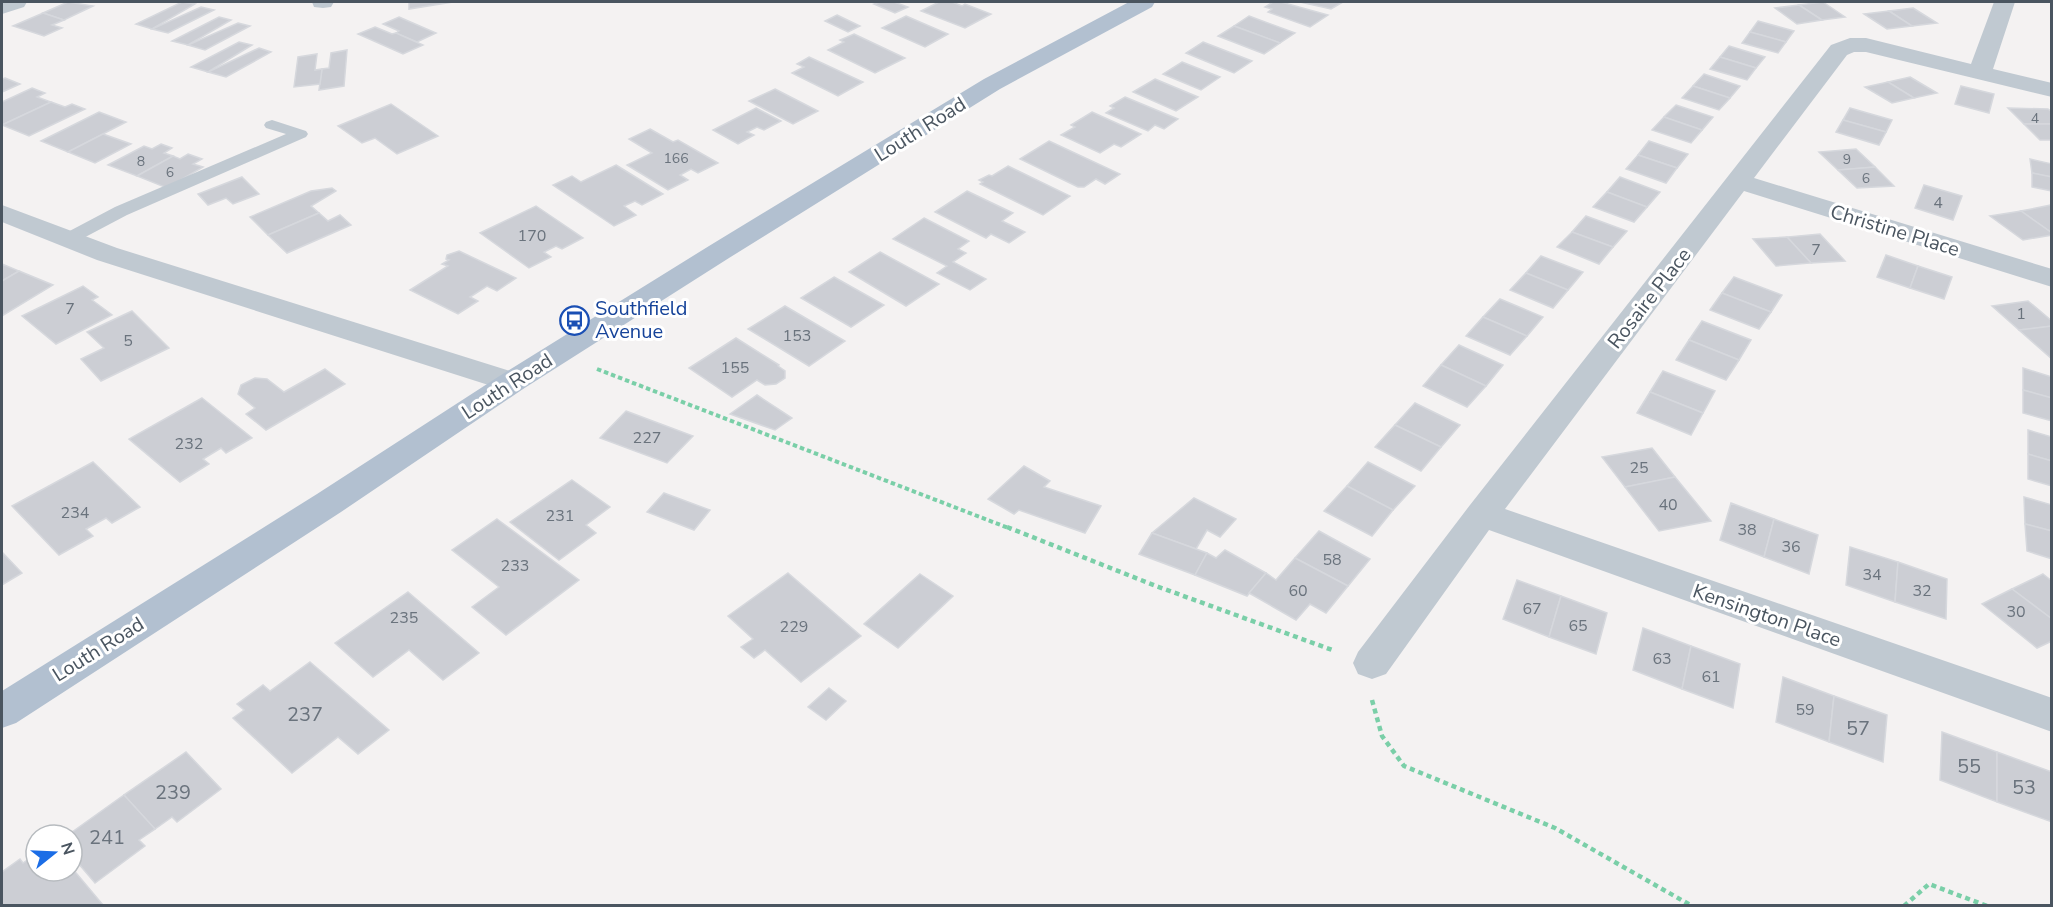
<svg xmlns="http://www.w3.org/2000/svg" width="2053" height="907" viewBox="0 0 2053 907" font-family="'Nunito Sans',sans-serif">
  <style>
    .building { fill: #ccced4; stroke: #d6d8dd; stroke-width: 1.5 }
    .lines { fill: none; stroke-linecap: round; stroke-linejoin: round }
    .path-far1 { stroke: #7acfa8; stroke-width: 4; stroke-dasharray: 4.5 3; stroke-linecap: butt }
    .path { stroke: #7acfa8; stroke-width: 4.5; stroke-dasharray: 5 4; stroke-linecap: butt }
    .service { fill: #c0c9d1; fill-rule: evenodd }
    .minor { fill: #c0c9d1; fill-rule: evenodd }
    .primary { fill: #b2c0d0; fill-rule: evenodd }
    .labels { text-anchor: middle; stroke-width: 6; stroke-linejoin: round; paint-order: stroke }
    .far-number-label { font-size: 14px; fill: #6a737d }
    .number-label { font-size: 16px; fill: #6a737d }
    .street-label { font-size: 20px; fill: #4a5560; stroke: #fff }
    .transit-label { font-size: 20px; fill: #164399; stroke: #fff; text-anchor: start }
    .near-number-label { font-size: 20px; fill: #6a737d }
  </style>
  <rect width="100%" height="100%" fill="#f4f2f2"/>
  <g class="building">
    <path d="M68 2 93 6 64 20 43 13Z"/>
    <path d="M182 2 195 4 152 29 136 24Z"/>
    <path d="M409 2H453L409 9Z"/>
    <path d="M880 2H894L908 7 895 13 874 4Z"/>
    <path d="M939 2H952L962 6 965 4 991 14 965 28 921 11Z"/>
    <path d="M1273 2H1281L1328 15 1310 27 1268 12 1272 9 1265 7Z"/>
    <path d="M1300 2H1343L1331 9Z"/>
    <path d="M1823 2 1845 17 1822 20 1799 5Z"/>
    <path d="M1799 5 1822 20 1797 24 1775 8Z"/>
    <path d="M201 7 214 10 168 33 152 29Z"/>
    <path d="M1913 8 1937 23 1912 26 1889 11Z"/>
    <path d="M1889 11 1912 26 1887 29 1864 14Z"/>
    <path d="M43 13 64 20 52 25 62 28 44 36 13 26Z"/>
    <path d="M837 15 860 26 848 32 825 21Z"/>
    <path d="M906 16 948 34 925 47 882 28Z"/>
    <path d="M1249 16 1295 33 1280 43 1234 26Z"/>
    <path d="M219 17 231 20 188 45 172 41Z"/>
    <path d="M399 17 436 33 417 42 396 33 399 31 383 24Z"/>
    <path d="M1758 21 1794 31 1786 42 1750 32Z"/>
    <path d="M238 23 250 26 205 50 188 45Z"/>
    <path d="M1234 26 1280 43 1264 54 1218 36Z"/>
    <path d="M375 27 392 34 396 33 423 45 403 54 358 34Z"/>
    <path d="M1750 32 1786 42 1778 53 1742 43Z"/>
    <path d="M854 34 905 58 875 73 828 50 844 42 840 40Z"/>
    <path d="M239 42 252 45 208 72 191 67Z"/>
    <path d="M1203 42 1252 61 1234 73 1186 53Z"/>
    <path d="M1729 46 1765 57 1756 68 1720 57Z"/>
    <path d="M259 48 271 52 226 77 208 72Z"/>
    <path d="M347 50 344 86 319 90 322 69 329 68 331 53Z"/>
    <path d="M317 54 315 70 322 69 320 84 294 87 298 57Z"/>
    <path d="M809 57 863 82 838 96 792 73 804 67 797 64Z"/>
    <path d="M1720 57 1756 68 1747 80 1710 69Z"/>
    <path d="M1182 62 1220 77 1201 90 1163 74Z"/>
    <path d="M1704 74 1740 86 1730 98 1693 86Z"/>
    <path d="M1910 77 1937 93 1914 98 1888 82Z"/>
    <path d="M5 78 20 84 2 92V79Z"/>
    <path d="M1155 79 1198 97 1176 111 1133 92Z"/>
    <path d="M1888 82 1914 98 1892 103 1865 87Z"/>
    <path d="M1693 86 1730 98 1719 110 1682 98Z"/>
    <path d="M1961 86 1994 94 1989 113 1955 104Z"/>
    <path d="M32 88 45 93 37 97 51 102 2 125V102Z"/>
    <path d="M775 89 818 111 793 124 749 101Z"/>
    <path d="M1125 97 1178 119 1164 129 1155 125 1148 131 1106 113 1114 108 1110 106Z"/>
    <path d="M51 102 65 107 72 104 85 109 29 136 2 125Z"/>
    <path d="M391 104 438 136 397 154 375 138 362 143 338 126Z"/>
    <path d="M1676 105 1713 117 1702 130 1664 117Z"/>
    <path d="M756 108 781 121 764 130 757 127 747 132 754 135 738 144 713 130Z"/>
    <path d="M1850 108 1892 120 1886 132 1843 120Z"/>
    <path d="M2008 108 2048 109 2052 112V124H2024Z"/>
    <path d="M99 112 126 122 68 152 41 141Z"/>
    <path d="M1092 112 1141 134 1121 147 1114 144 1100 153 1061 135 1075 127 1071 125Z"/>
    <path d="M1664 117 1702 130 1691 143 1652 130Z"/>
    <path d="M1843 120 1886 132 1879 145 1836 132Z"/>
    <path d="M2024 124H2052V140H2040Z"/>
    <path d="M650 129 673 142 678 140 718 163 698 173 691 169 680 175 688 180 668 190 627 165 652 153 629 139Z"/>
    <path d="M103 134 131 144 95 163 68 152Z"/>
    <path d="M1049 141 1120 174 1105 184 1096 179 1084 187H1078L1020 159Z"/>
    <path d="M1649 141 1688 154 1677 168 1638 155Z"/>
    <path d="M161 144 172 148 164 153 173 156 137 176 108 165 144 146 152 149Z"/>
    <path d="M1856 149 1875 167 1838 170 1819 152Z"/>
    <path d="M188 154 202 159 193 164 203 167 167 188 137 176 173 156 180 159Z"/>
    <path d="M1638 155 1677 168 1666 183 1626 169Z"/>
    <path d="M2030 159 2052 164V177L2032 173Z"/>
    <path d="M616 165 663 194 642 205 635 201 624 206 636 215 614 226 553 185 572 176 581 182Z"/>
    <path d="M1008 166 1070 196 1043 215 980 184 983 182 979 180 989 175 992 176Z"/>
    <path d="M1875 167 1894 186 1857 188 1838 170Z"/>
    <path d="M2032 173 2052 177V191L2032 187Z"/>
    <path d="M242 177 259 194 233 204 226 198 208 205 198 194Z"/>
    <path d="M1620 177 1660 192 1647 207 1607 192Z"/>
    <path d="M1924 185 1962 196 1953 220 1915 208Z"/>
    <path d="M332 188 336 191 311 206 319 213 268 235 250 217 311 191Z"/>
    <path d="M967 191 1013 213 1002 221 1025 232 1009 243 991 234 986 238 935 212Z"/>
    <path d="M1607 192 1647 207 1634 222 1593 207Z"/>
    <path d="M2051 205 2052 233 2021 211Z"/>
    <path d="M536 206 583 238 562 249 556 246 544 252 551 257 529 268 480 233Z"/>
    <path d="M2021 211 2052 233V235L2023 240 1990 216Z"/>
    <path d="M319 213 328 221 340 215 351 225 287 253 268 235Z"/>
    <path d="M1586 216 1627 231 1613 247 1572 232Z"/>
    <path d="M924 218 969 241 958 249 966 253 953 262 986 279 970 290 937 273 947 266 893 239Z"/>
    <path d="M1572 232 1613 247 1599 264 1557 247Z"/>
    <path d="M1820 234 1845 261 1811 263 1787 237Z"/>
    <path d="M1787 237 1811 263 1776 266 1753 239Z"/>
    <path d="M459 251 516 278 497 291 487 286 470 297 478 301 458 314 410 290 448 266 442 264 449 260 446 259 447 255Z"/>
    <path d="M880 252 939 284 906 306 849 272Z"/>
    <path d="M1886 255 1918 266 1910 288 1877 277Z"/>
    <path d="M1541 256 1583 272 1568 290 1526 273Z"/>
    <path d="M2 264 19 271 2 281Z"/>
    <path d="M1918 266 1952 277 1944 299 1910 288Z"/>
    <path d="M19 271 53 285 2 316V281Z"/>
    <path d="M1526 273 1568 290 1553 308 1510 290Z"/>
    <path d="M834 277 884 305 851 327 801 298Z"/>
    <path d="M1734 277 1782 295 1771 312 1722 293Z"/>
    <path d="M83 286 98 297 92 300 112 315 56 344 22 316Z"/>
    <path d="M1722 293 1771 312 1759 329 1710 310Z"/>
    <path d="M1500 299 1543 317 1527 336 1483 317Z"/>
    <path d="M2028 301 2052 321V326L2019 330 1992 306Z"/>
    <path d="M785 306 845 341 809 366 748 329Z"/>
    <path d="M132 311 169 348 101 381 81 359 104 348 87 332Z"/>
    <path d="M1483 317 1527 336 1510 355 1466 336Z"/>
    <path d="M1702 321 1751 340 1739 360 1689 340Z"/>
    <path d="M2052 326V359L2019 330Z"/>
    <path d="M736 338 779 365 778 366 785 371V378L776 384 765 385 757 380 732 397 689 368Z"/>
    <path d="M1689 340 1739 360 1726 380 1676 360Z"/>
    <path d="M1459 345 1503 365 1486 386 1441 365Z"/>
    <path d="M1441 365 1486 386 1467 407 1423 386Z"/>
    <path d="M2023 368 2052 377V398L2023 390Z"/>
    <path d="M325 369 345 384 266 430 246 414 255 408 238 394 241 385 255 378 267 379 284 392Z"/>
    <path d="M1663 371 1715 391 1703 413 1650 392Z"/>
    <path d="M2023 390 2052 398V421L2023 413Z"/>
    <path d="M1650 392 1703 413 1691 435 1637 413Z"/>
    <path d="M757 395 792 418 775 430 730 414Z"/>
    <path d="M202 398 252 438 226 453 221 448 203 459 209 464 180 482 129 439Z"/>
    <path d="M1415 403 1460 425 1441 447 1395 425Z"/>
    <path d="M626 411 693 436 667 463 600 438Z"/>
    <path d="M1395 425 1441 447 1421 471 1375 447Z"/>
    <path d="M2028 430 2052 437V461L2028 454Z"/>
    <path d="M1652 448 1675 477 1625 487 1602 457Z"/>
    <path d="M2028 454 2052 461V486L2028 479Z"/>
    <path d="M93 462 140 507 112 523 106 518 86 529 93 536 59 555 12 506Z"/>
    <path d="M1368 462 1415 486 1393 510 1347 486Z"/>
    <path d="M1024 466 1050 481 1044 487 1101 506 1085 533 1019 510 1014 514 988 499Z"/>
    <path d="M1675 477 1711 521 1659 531 1625 487Z"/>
    <path d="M572 480 610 507 586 525 596 533 559 560 510 522Z"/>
    <path d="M1347 486 1393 510 1372 536 1324 511Z"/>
    <path d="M664 493 710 510 694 530 647 512Z"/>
    <path d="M2024 497 2052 505V531L2025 524Z"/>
    <path d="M1194 498 1236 519 1220 537 1207 530 1196 549 1152 533Z"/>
    <path d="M1731 503 1774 519 1764 557 1720 540Z"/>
    <path d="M497 519 579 580 506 635 472 607 499 587 452 550Z"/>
    <path d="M1774 519 1818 535 1809 574 1764 557Z"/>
    <path d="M2025 524 2052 531V559L2027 551Z"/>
    <path d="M1319 531 1370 559 1348 586 1295 558Z"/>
    <path d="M1152 533 1207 553 1195 575 1139 554Z"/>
    <path d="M1850 547 1898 562 1895 602 1846 585Z"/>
    <path d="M1225 550 1266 573 1247 596 1195 575 1207 553 1216 558Z"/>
    <path d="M2 552 22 573 2 585Z"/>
    <path d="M1295 558 1348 586 1326 613 1310 604 1296 620 1249 593 1266 573 1276 580Z"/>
    <path d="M1898 562 1947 579 1946 619 1895 602Z"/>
    <path d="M788 573 861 636 801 682 765 650 754 658 741 647 753 639 728 616Z"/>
    <path d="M920 574 953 596 898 648 864 624Z"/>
    <path d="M2043 574 2052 581V619L2012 589Z"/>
    <path d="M1517 580 1561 596 1549 637 1503 619Z"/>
    <path d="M2012 589 2052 619V641L2037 648 1982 604Z"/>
    <path d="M408 592 479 653 443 680 409 650 373 677 335 643Z"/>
    <path d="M1561 596 1607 613 1596 654 1549 637Z"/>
    <path d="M1643 628 1691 646 1682 689 1633 670Z"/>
    <path d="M1691 646 1740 664 1733 708 1682 689Z"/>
    <path d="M310 662 389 730 358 754 338 737 292 773 233 718 244 710 237 704 263 685 270 691Z"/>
    <path d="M1783 677 1834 696 1829 742 1776 722Z"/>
    <path d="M829 688 846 701 826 720 808 707Z"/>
    <path d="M1834 696 1887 715 1883 762 1829 742Z"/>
    <path d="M1942 732 1997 752V802L1940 780Z"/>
    <path d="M186 752 221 789 177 822 172 817 155 829 124 795Z"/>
    <path d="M1997 752 2052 772V822L1997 802Z"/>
    <path d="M124 795 155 829 139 840 145 846 95 883 72 856V835H68Z"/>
    <path d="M36 854V871H72V868L103 905 2 906V872L20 859 23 863Z"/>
  </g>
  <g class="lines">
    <path class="path-far1" d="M597 369 1011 529"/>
    <g class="path">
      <path d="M1007 527 1156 586 1335 651"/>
      <path d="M1372 700 1382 736 1404 766 1555 828 1692 906"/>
      <path d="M1904 906 1929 884 1987 906"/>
    </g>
    <path class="service" d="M272 120 306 131 308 134 306 137 127 215 74 243H62L59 239 62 235 115 207 286 134 266 128 264 125 266 122Z"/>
    <g class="minor">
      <path d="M2 2H27L24 7 2 14Z"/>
      <path d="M312 2H334L331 7 323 8 314 7Z"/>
      <path d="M1994 2H2015L1993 69 2052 83V97L1866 52H1854L1847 55 1754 178 2052 269V287L1744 191 1505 509 2052 698V732L1489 530 1386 674 1372 679 1358 674 1353 663 1358 652 1470 505 1831 45 1850 38H1866L1971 64Z"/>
      <path d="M2 205 117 248 523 375 528 382 523 389 512 392 501 389 97 260 2 222Z"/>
    </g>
    <path class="primary" d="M1129 2H1155L1152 7 1000 89 729 258 523 389 341 512 16 723 2 728V691L317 494 501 375 709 246 984 79Z"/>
  </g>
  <defs>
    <symbol id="bus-ring" viewBox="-11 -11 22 22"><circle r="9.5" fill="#fff" stroke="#1a4fb4" stroke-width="1.5"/><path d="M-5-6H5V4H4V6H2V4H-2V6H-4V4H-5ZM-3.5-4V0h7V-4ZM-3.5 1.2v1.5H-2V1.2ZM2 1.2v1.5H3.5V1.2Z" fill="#1a4fb4"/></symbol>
  </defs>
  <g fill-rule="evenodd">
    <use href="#bus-ring" x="558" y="304" width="33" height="33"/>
  </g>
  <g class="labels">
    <g class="far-number-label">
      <text x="2035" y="123">4</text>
      <text x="676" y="163">166</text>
      <text x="1847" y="164">9</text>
      <text x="141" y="166">8</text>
      <text x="170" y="177">6</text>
      <text x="1866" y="183">6</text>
    </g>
    <g class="number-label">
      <text x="1938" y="208">4</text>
      <text x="532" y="241">170</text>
      <text x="1816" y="255">7</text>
      <text x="70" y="314">7</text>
      <text x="2021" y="319">1</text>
      <text x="797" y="341">153</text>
      <text x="128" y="346">5</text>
      <text x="735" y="373">155</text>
      <text x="647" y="443">227</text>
      <text x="189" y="449">232</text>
      <text x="1639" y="473">25</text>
      <text x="1668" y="510">40</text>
      <text x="75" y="518">234</text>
      <text x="560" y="521">231</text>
      <text x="1747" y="535">38</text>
      <text x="1791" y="552">36</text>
      <text x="1332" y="565">58</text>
      <text x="515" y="571">233</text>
      <text x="1872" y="580">34</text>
      <text x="1298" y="596">60</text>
      <text x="1922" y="596">32</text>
      <text x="1532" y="614">67</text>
      <text x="2016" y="617">30</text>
      <text x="404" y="623">235</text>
      <text x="1578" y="631">65</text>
      <text x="794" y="632">229</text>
      <text x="1662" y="664">63</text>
      <text x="1711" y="682">61</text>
      <text x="1805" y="715">59</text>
    </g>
    <g class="street-label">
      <text transform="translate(920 129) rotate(-32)" y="7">Louth Road</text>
      <text transform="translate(1895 230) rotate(17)" y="7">Christine Place</text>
      <text transform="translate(1649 298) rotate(-52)" y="7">Rosaire Place</text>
      <text transform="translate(507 386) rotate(-33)" y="7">Louth Road</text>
      <text transform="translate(1767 615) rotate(19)" y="7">Kensington Place</text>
      <text transform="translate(98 649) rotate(-32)" y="7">Louth Road</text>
    </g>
    <g class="transit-label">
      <text x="595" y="315">Southfield<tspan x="595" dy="23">Avenue</tspan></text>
    </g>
    <g class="near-number-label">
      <text x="305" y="721">237</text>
      <text x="1858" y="735">57</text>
      <text x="1969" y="773">55</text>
      <text x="2024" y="794">53</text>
      <text x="173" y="799">239</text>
      <text x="107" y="844">241</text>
    </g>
  </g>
  <rect width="2053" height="907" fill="none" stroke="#4a5560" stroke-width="6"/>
  <g transform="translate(54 853) rotate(72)"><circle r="28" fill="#ffffff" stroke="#b7bbbf" stroke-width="1.5"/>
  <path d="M0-4.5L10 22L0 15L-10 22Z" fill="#1b6de6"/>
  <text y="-9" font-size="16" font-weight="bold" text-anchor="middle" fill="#4a5560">N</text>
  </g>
</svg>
